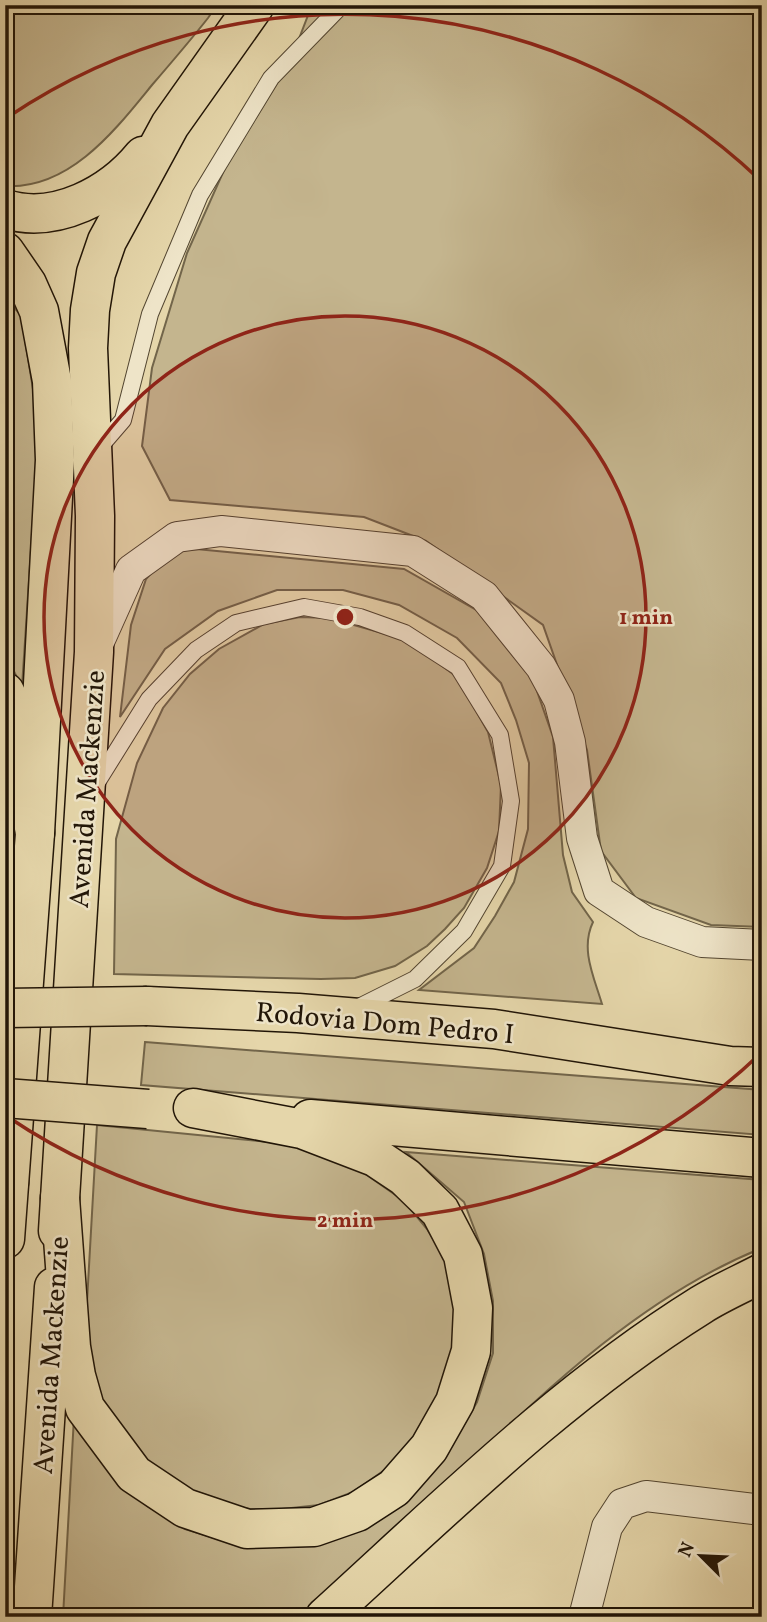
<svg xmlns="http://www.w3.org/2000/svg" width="767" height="1622" viewBox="0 0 767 1622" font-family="Vollkorn,serif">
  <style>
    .green { fill: #c4b58e; stroke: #72654a; stroke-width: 2 }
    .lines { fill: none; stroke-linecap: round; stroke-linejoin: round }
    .service-casing { stroke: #524530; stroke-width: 18 }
    .minor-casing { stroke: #524530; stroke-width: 32 }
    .primary-casing { stroke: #211507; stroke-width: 41 }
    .motorway-casing { stroke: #211507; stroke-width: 41 }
    .service { stroke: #eee4c8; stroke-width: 16 }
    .minor { stroke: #eee4c8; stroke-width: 30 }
    .primary { stroke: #e5d6aa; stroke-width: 38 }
    .motorway { stroke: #e5d6aa; stroke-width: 38 }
    .motorway-bridge-casing { stroke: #211507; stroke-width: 41; stroke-linecap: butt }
    .motorway-bridge { stroke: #e5d6aa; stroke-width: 38 }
    .ring { fill: none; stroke: #8f2418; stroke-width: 3.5 }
    .labels { text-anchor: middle; stroke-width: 5; stroke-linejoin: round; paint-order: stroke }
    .street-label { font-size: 28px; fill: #211507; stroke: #eee4c8 }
    .centre { fill: #8f2418; stroke: #eee4c8; stroke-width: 3.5 }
    .ring-label { font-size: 21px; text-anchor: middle; font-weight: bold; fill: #8f2418; stroke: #eee4c8; stroke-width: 5; stroke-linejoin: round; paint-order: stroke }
  </style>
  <rect width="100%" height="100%" fill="#e5d6aa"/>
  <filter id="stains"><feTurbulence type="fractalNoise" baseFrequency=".00286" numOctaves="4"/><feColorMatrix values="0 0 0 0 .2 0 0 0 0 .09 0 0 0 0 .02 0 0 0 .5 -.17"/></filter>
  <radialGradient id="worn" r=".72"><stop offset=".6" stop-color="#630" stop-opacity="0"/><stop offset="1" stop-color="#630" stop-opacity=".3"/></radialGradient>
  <g class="green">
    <path d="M5 5H217L208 18C190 41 171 63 152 85 116 129 70 190 5 186Z"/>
    <path d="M312 5H762V927L711 925 636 898 601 851 587 750 543 625 426 541 364 517 170 500 142 446 152 368 187 253 225 168 290 62Z"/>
    <path d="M5 298 21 315 39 426 22 687 5 654Z"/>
    <path d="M196 549 404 569 478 611 531 674 553 737 563 855 572 892 593 922C580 949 594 977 602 1004L419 990 474 948 495 916 514 882 528 829 529 763 516 720 501 683 457 638 399 605 343 590H277L218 611 165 649 120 717 131 625 146 579 170 552Z"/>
    <path d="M300 617 329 618 407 640 457 677 488 732 501 785 499 831 487 868 464 908 445 929 427 946 395 966 355 978 321 979 114 974 116 839 137 763 163 708 190 674 219 649 264 624Z"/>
    <path d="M5 775 15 826 5 916Z"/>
    <path d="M145 1042 762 1090V1135L141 1085Z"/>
    <path d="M97 1125 278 1143 323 1153 364 1173 404 1201 427 1229 448 1262 457 1298 450 1368 419 1438 386 1469 353 1492 319 1505 282 1509H250L224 1504 200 1495 146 1464 104 1409 85 1337Z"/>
    <path d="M406 1152 762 1180V1248C643 1296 548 1388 457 1475 406 1523 355 1570 305 1617H63L74 1417 118 1482 147 1506 185 1529 237 1545 443 1461 477 1402 493 1353V1301L484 1254 464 1202Z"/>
  </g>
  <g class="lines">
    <defs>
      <g id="service">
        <path d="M98 449 123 420 150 314 200 195 271 78 342 5"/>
        <path d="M96 784 149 699 196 650 236 623 304 607 360 617 405 633 458 667 500 735 511 801 502 866 464 931 415 979 355 1009"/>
      </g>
      <g id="minor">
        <path d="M97 646 131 570 177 537 221 531 413 551 484 596 541 667 559 700 570 742 582 838 599 891 646 922 702 942 762 945"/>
        <path d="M584 1617 607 1527 622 1504 646 1496 762 1510"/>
      </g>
      <g id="primary">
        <path d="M5 209C56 225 112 194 143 156"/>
        <path d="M5 252 27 284 39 311 52 381 55 460 35 833 5 1239"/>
        <path d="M58 1231 94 652 95 516 88 348 90 310 96 273 107 241 119 219 170 125 255 5"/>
        <path d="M32 1617 54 1287"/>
      </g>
      <g id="motorway">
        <path d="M5 692 12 707 35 833"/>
        <path d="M147 1006 298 1013 494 1029 730 1066 762 1067"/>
        <path d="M310 1119 762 1158"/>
        <path d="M60 1198 71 1347 76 1376 85 1408 134 1474 185 1508 247 1529 314 1527 357 1512 394 1488 429 1448 455 1402 471 1351 473 1308 463 1255 440 1211 405 1177 375 1157 302 1129 193 1108"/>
        <path d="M5 1202 9 1182"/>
        <path d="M325 1617C445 1508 563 1391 701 1305 720 1293 741 1284 762 1273"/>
      </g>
    </defs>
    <use href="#service" class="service-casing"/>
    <use href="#minor" class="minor-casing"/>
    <use href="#primary" class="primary-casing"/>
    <use href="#motorway" class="motorway-casing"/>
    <use href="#service" class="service"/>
    <use href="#minor" class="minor"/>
    <use href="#primary" class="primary"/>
    <use href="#motorway" class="motorway"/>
    <defs>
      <g id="motorway-bridge">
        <path d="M5 1008 147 1006"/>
        <path d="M5 1098 148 1109"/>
      </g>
    </defs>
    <use href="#motorway-bridge" class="motorway-bridge-casing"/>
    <use href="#motorway-bridge" class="motorway-bridge"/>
  </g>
  <circle cx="345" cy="617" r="301" fill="#8f2418" fill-opacity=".12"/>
  <g class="ring">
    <circle cx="345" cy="617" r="301"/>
    <path d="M760 1054A603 603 0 0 1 8 1117M8 117A603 603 0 0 1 760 180"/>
  </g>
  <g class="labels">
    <g class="street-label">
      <text transform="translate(86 789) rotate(-86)" y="10">Avenida Mackenzie</text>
      <text transform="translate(385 1022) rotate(5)" y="10">Rodovia Dom Pedro I</text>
      <text transform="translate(50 1355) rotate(-86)" y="10">Avenida Mackenzie</text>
    </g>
  </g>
  <circle cx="345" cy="617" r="10" class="centre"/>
  <g class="ring-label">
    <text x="646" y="624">1 min</text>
    <text x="345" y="1227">2 min</text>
  </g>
  <rect width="767" height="1622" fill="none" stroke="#e5d6aa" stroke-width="28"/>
  <rect x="7" y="7" width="753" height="1608" fill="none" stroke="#211507" stroke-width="3.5"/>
  <rect x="14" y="14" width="739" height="1594" fill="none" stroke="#211507" stroke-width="2"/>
  <g transform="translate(701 1556) rotate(294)" stroke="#eee4c8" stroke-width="5" paint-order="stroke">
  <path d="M0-5L12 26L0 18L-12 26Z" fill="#211507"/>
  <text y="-10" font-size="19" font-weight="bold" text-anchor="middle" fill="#211507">N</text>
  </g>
  <rect width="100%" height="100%" filter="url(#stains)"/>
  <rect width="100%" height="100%" fill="url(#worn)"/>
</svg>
